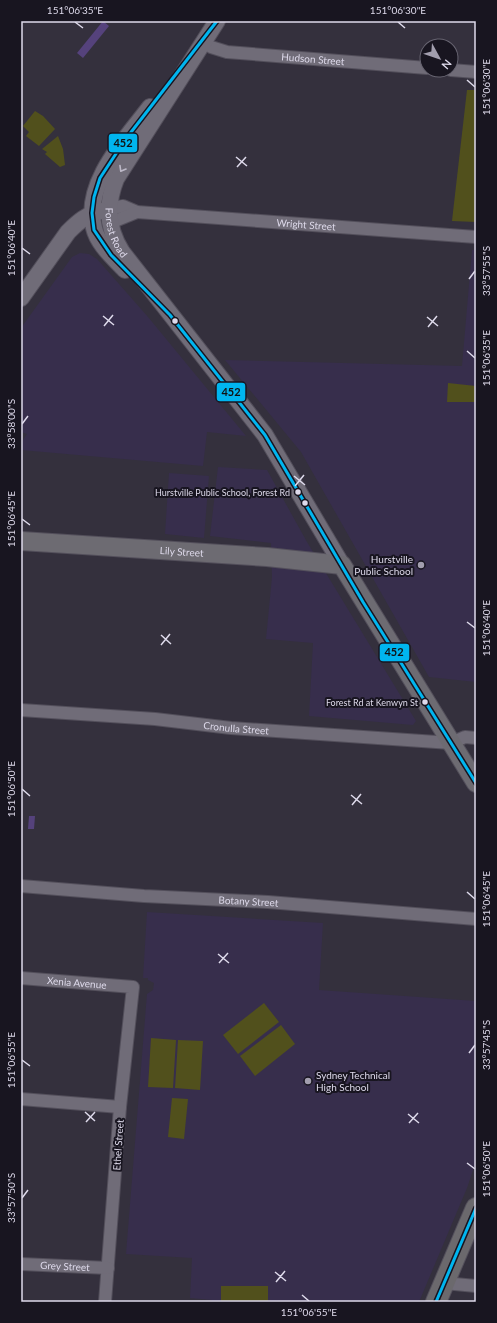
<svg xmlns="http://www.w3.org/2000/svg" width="497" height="1323" viewBox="0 0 497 1323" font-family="Lato,sans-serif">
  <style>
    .built { fill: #372e4c }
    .green { fill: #51501c }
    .water { fill: #55427c }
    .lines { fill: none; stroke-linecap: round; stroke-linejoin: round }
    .minor-casing { stroke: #534f5b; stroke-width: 14 }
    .tertiary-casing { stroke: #534f5b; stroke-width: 18 }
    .secondary-casing { stroke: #534f5b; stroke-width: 20 }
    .primary-casing { stroke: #534f5b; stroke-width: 22 }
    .minor { stroke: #706c78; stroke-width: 12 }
    .tertiary { stroke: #706c78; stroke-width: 16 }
    .secondary { stroke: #6d6b72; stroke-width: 18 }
    .primary { stroke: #6b696d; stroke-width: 20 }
    .bus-1-casing { stroke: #181520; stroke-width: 6 }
    .bus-1 { stroke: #00b5ef; stroke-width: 3 }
    .oneway { stroke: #bdb9c8 }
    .ticks { fill: none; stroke: #dedaeb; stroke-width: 1.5 }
    .bus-dot { fill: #dedaeb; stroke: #181520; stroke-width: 1.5 }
    .poi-dot { fill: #a29eae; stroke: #181520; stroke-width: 1.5 }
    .labels { text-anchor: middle; stroke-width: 4; stroke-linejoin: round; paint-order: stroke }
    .bus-label { font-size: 9px; fill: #dedaeb; stroke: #181520; text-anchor: end }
    .street-label { font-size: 10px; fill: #dedaeb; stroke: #181520 }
    .poi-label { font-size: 10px; fill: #dedaeb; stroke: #181520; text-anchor: end }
    .line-badge { stroke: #181520; stroke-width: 1.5 }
    .pale-badge-label { font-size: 11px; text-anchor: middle; font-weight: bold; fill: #111 }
    .neatline { fill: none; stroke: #dedaeb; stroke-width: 1.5 }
    .ticks-label { font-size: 10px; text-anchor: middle; fill: #dedaeb }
  </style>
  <rect width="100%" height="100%" fill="#34303d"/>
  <g class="built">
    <path d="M472 250H476V682L429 677 301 452 225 360 462 366Z"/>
    <path d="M80 253 89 254 97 259 148 317 246 436 207 432 203 466 21 450V443L27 434 21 432V328L72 257Z"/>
    <path d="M218 467 267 470 307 542 416 721 413 725 309 716 313 643 266 639 272 577 271 543 210 536Z"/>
    <path d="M169 473 209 476 204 538 165 534Z"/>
    <path d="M147 912 323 923 319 990 476 1001V1161L467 1188 419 1302H212V1300L190 1298 192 1258 126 1254 147 994 153 990 154 983 148 980V978H143Z"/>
  </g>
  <g class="green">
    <path d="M467 90H476V222L452 221Z"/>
    <path d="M35 111 43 116 55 129 39 146 26 136 29 132 23 126Z"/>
    <path d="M58 136 63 149 65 165 60 167 45 154 47 152 42 149Z"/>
    <path d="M448 383 476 386V402H447Z"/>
    <path d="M264 1003 279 1022 238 1054 223 1035Z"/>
    <path d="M281 1025 295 1044 255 1076 240 1056Z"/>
    <path d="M151 1038 176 1040 173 1088 148 1087Z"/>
    <path d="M178 1040 203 1041 200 1090 175 1088Z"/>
    <path d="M172 1098 188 1099 184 1139 168 1137Z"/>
    <rect x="221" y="1286" width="47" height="16"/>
  </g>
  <g class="water">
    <path d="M103 21 109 26 83 58 77 53Z"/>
    <path d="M29 816H35L34 829H28Z"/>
  </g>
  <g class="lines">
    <defs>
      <g id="minor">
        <path id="s1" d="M203 41 211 47 227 52 427 68"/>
        <path d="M451 70 476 72"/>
        <path id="s2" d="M108 209 123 206 137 212 476 237"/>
        <path d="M110 223 137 212"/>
        <path id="s3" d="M21 710 155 719 231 728 451 743 465 737 476 738"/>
        <path id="s4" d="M21 886 144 896 268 902 476 919"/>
        <path id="s5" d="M21 978 133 987 120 1107 105 1302"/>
        <path d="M21 1099 120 1107"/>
        <path id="s6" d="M21 1264 108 1268"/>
        <path d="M444 1283 476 1286"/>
      </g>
      <g id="tertiary">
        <path id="s7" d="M217 21 116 179C106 204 107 229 122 252L265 435 342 565"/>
        <path d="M125 270C114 258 98 245 94 228 83 183 125 140 150 107"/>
        <path d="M21 298 68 232C78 222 87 214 101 211"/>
      </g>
      <g id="secondary">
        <path id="s8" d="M21 541 267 557 342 565 476 783"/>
      </g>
      <path id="primary" d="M436 1302 476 1208"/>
    </defs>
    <use href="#minor" class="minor-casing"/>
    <use href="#tertiary" class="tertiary-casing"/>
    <use href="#secondary" class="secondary-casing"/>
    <use href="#primary" class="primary-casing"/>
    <use href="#minor" class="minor"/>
    <use href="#tertiary" class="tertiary"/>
    <use href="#secondary" class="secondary"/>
    <use href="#primary" class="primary"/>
    <defs>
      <g id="bus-1">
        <path d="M217 21 125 140 100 178 94 197 92 213 94 230 111 255 170 315 265 435 363 602 476 783"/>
        <path d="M436 1302 476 1208"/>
      </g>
    </defs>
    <use href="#bus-1" class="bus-1-casing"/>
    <use href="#bus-1" class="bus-1"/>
  </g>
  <defs><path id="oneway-chevron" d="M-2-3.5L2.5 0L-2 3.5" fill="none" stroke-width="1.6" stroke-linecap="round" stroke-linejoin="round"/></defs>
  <use class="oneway" href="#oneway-chevron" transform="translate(122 169) rotate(120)"/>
  <path class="ticks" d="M75 22 83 28M398 22 405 28M467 80 475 87M236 157 247 166M237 167 246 157M22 248 30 254M469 279 475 271M103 316 114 325M427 317 438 326M104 326 113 315M428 327 437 316M467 351 475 358M22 424 28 416M294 476 305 485M295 486 304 475M22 519 30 525M467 622 475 628M161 635 171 644M161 645 170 634M22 789 30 796M351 795 362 804M352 805 361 794M467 892 475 899M218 954 229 963M219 963 228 953M469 1053 475 1045M22 1060 30 1066M85 1112 95 1121M408 1114 419 1123M86 1122 95 1112M409 1123 418 1113M467 1163 475 1169M22 1198 28 1190M275 1272 286 1281M276 1282 285 1271M302 1295 309 1301"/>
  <g class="bus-dot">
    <circle cx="175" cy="321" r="3.5"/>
    <circle cx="298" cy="492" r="3.5"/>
    <circle cx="305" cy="503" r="3.5"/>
    <circle cx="425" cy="702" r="3.5"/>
  </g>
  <g class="poi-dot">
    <circle cx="421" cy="565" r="4"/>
    <circle cx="308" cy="1081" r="4"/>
  </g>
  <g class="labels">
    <g class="bus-label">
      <text x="290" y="496">Hurstville Public School, Forest Rd</text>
      <text x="418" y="706">Forest Rd at Kenwyn St</text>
    </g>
    <g class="street-label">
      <text dy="4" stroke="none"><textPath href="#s1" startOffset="113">Hudson Street</textPath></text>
      <text dy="4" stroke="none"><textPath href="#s2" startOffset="200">Wright Street</textPath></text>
      <text dy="4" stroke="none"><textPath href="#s7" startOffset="243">Forest Road</textPath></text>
      <text dy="4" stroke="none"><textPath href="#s8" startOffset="161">Lily Street</textPath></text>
      <text dy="4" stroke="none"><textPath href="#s3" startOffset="216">Cronulla Street</textPath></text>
      <text dy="4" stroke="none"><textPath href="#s4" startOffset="228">Botany Street</textPath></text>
      <text dy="4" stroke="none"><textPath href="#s5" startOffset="56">Xenia Avenue</textPath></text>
      <text transform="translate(118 1145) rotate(-86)" y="4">Ethel Street</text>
      <text dy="4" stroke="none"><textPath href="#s6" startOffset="44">Grey Street</textPath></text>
    </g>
    <g class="poi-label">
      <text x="413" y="563">Hurstville<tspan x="413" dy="12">Public School</tspan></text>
      <text x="316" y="1079" text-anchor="start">Sydney Technical<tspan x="316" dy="12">High School</tspan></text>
    </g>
  </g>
  <g class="line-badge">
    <rect x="108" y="133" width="30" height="20" rx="4" fill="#00b5ef"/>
    <rect x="216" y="382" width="30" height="20" rx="4" fill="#00b5ef"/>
    <rect x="379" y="643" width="31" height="19" rx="4" fill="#00b5ef"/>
  </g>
  <g class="pale-badge-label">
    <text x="123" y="147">452</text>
    <text x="231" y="396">452</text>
    <text x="394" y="656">452</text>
  </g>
  <rect width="497" height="1323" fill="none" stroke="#181520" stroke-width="44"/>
  <g transform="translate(439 58) rotate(130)"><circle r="19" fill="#181520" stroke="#676471"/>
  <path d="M0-3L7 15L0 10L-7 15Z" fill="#a29eae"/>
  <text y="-6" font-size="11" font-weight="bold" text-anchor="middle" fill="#dedaeb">N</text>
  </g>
  <rect x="22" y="22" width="453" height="1279" class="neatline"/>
  <g class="ticks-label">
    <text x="75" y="14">151°06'35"E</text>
    <text x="398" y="14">151°06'30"E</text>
    <text transform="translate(486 87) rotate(-90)" y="4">151°06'30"E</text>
    <text transform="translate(11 248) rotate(-90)" y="4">151°06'40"E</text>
    <text transform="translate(486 271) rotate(-90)" y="4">33°57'55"S</text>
    <text transform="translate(486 358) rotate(-90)" y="4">151°06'35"E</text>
    <text transform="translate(11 424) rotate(-90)" y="4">33°58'00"S</text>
    <text transform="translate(11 519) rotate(-90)" y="4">151°06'45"E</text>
    <text transform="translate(486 628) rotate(-90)" y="4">151°06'40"E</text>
    <text transform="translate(11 789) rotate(-90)" y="4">151°06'50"E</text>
    <text transform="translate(486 899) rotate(-90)" y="4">151°06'45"E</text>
    <text transform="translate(486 1045) rotate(-90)" y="4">33°57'45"S</text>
    <text transform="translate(11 1060) rotate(-90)" y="4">151°06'55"E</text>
    <text transform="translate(486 1169) rotate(-90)" y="4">151°06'50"E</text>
    <text transform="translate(11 1198) rotate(-90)" y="4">33°57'50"S</text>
    <text x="309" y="1316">151°06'55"E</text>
  </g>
</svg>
